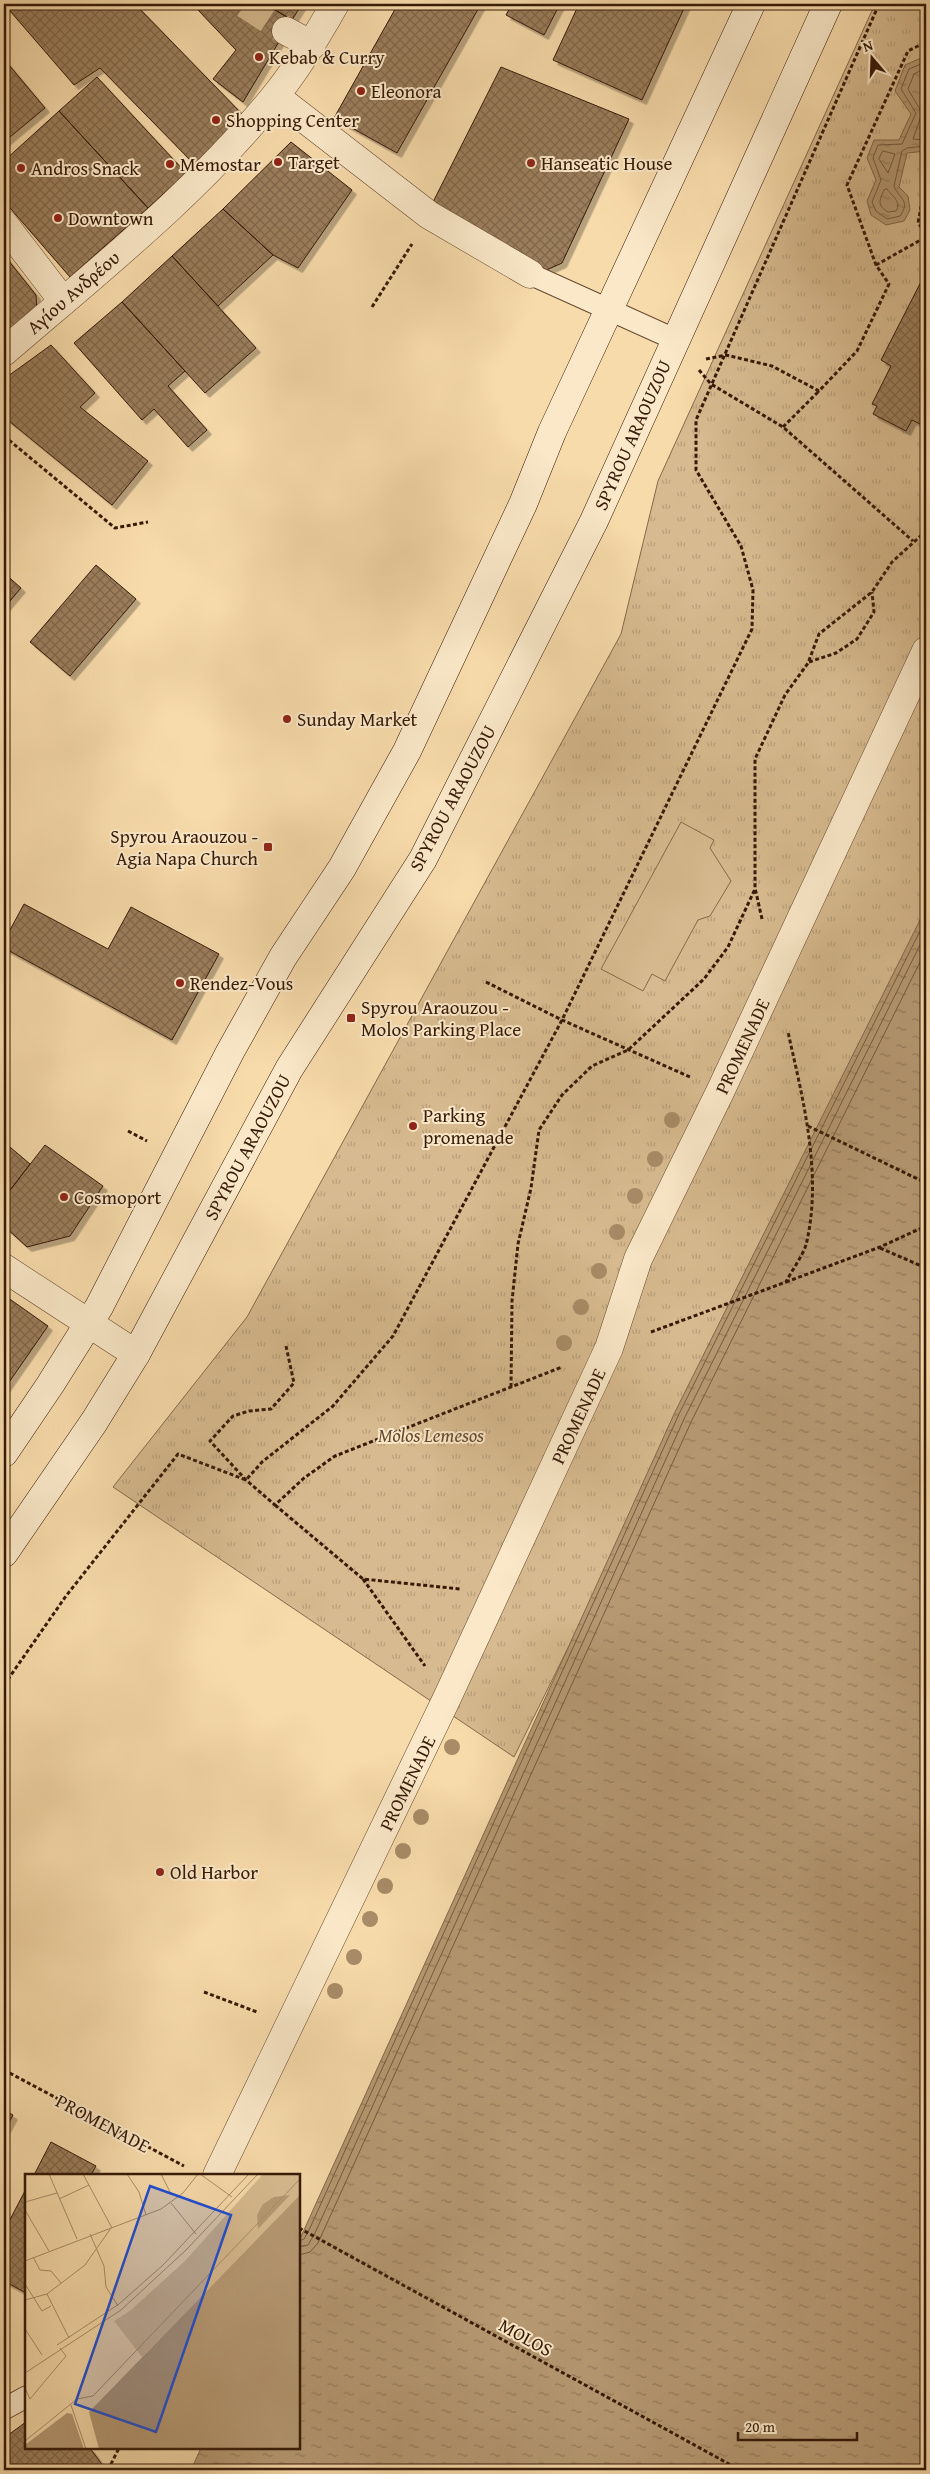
<svg xmlns="http://www.w3.org/2000/svg" width="930" height="2474" font-family="'Gentium Book Plus',serif">
  <style>
    .park { fill: url(#park-tufts); stroke: #866a4b }
    .pitch { fill: #d7ba8f; stroke: #866a4b }
    .water { fill: url(#water-ripples); stroke: #836648 }
    .lines { fill: none; stroke-linecap: round; stroke-linejoin: round }
    .shore { stroke: #765a3d; stroke-width: 1 }
    .building { fill: url(#building-cross-hatch); stroke: #361a07; filter: url(#shadow) }
    .street-tunnel { stroke: #d1b48a; stroke-width: 28; stroke-dasharray: 28 14; stroke-linecap: butt }
    .lane-casing { stroke: #664a30; stroke-width: 23 }
    .street-casing { stroke: #664a30; stroke-width: 29 }
    .secondary-casing { stroke: #361a07; stroke-width: 29 }
    .path { stroke: #361a07; stroke-width: 3; stroke-dasharray: 4 2.5; stroke-linecap: butt }
    .lane { stroke: #fae8c8; stroke-width: 21 }
    .street { stroke: #fae8c8; stroke-width: 28 }
    .secondary { stroke: #fae8c8; stroke-width: 28 }
    .tree { fill: #a88b67 }
    .poi-dot { fill: #8f2418; stroke: #fae8c8; stroke-width: 2 }
    .labels { text-anchor: middle; stroke-width: 4; stroke-linejoin: round; paint-order: stroke }
    .poi-label { font-size: 19px; fill: #361a07; stroke: #fae8c8; text-anchor: start }
    .street-label { font-size: 19px; fill: #361a07; stroke: #fae8c8 }
    .park-label { font-size: 19px; font-style: italic; fill: #664a30; stroke: #fae8c8 }
    .inset-road { fill: none; stroke: #aa8e69; stroke-width: 1 }
    .view { fill: #1d4ed8; fill-opacity: 0.15; stroke: #1d4ed8; stroke-width: 2.5 }
    .inset-edge { fill: none; stroke: #361a07; stroke-width: 2.5 }
  </style>
  <defs>
    <pattern id="park-tufts" width="24" height="20" patternUnits="userSpaceOnUse" patternTransform="scale(1.25)"><rect width="24" height="20" fill="#d7ba8f"/><path d="M3 7l-1-3M5 7V3M7 7l1-3M15 17l-1-3M17 17v-4M19 17l1-3" fill="none" stroke="#b99f7a"/></pattern>
    <pattern id="water-ripples" width="26" height="14" patternUnits="userSpaceOnUse" patternTransform="scale(1.25)"><rect width="26" height="14" fill="#b69973"/><path d="M2 4q2-2 4 0t4 0M15 11q2-2 4 0t4 0" fill="none" stroke="#957c5c"/></pattern>
    <pattern id="building-cross-hatch" width="8" height="8" patternUnits="userSpaceOnUse" patternTransform="scale(1.25)"><rect width="8" height="8" fill="#9b7e5c"/><path d="M0 0l8 8M0 8l8-8" fill="none" stroke="#7f664a"/></pattern>
    <filter id="shadow"><feDropShadow dx="4.5" dy="4.5" stdDeviation="0" flood-color="#0004"/></filter>
  </defs>
  <rect width="100%" height="100%" fill="#f8dbab"/>
  <filter id="stains"><feTurbulence type="fractalNoise" baseFrequency=".004" numOctaves="4"/><feColorMatrix values="0 0 0 0 .2 0 0 0 0 .09 0 0 0 0 .02 0 0 0 .5 -.17"/></filter>
  <radialGradient id="worn" r=".72"><stop offset=".6" stop-color="#630" stop-opacity="0"/><stop offset="1" stop-color="#630" stop-opacity=".3"/></radialGradient>
  <path class="park" d="M875 4H926V911L730 1321 514 1757 113 1487 247 1317 621 634 658 481Z"/>
  <path class="pitch" d="M681 822 714 840 710 848 731 881 710 916 698 920 665 981 652 974 643 991 601 969Z"/>
  <path class="water" d="M926 56V151L907 153 899 187 908 196 910 210 904 221 886 225 871 215 867 201 876 180 867 158 874 140H899L911 114 895 91 905 65Z
    M926 908V2470H191L201 2448H299V2241L675 1412Z"/>
  <g class="lines">
    <path class="shore" d="M926 62 909 69 901 89 916 113 902 144 878 145 873 158 881 180 872 202 876 211 887 219 900 216C911 200 899 199 894 186L902 151 907 148 926 146
      M926 68 914 74 908 89 922 113 913 139 926 140
      M883 151 895 154 888 173 879 159Z
      M887 189C892 196 902 202 896 211L888 212C877 205 879 201 884 190Z
      M299 2241 304 2239 309 2230 679 1414 926 919
      M299 2247 308 2245 315 2233 685 1417 926 933
      M299 2255 310 2252 318 2243 692 1420 926 950"/>
  </g>
  <path class="building" d="M18 4H135L244 116 196 166 100 68 74 85 10 11Z
    M205 4H265L292 20 243 102 213 79 236 50 198 10Z
    M265 4H302L292 20Z
    M398 4H481L397 153 334 118Z
    M512 4H560L544 35 506 15Z
    M579 4H686L642 100 553 60Z
    M4 59 45 108 4 142Z
    M501 67 629 119 562 263 542 272 431 206Z
    M97 77 186 173 148 208 59 111Z
    M59 111 148 208 70 277 4 201V161Z
    M291 142 352 190 298 268 273 255 223 209Z
    M223 209 273 255 218 306 172 256Z
    M4 255 36 295 37 315 4 341Z
    M172 256 256 348 205 393 122 302Z
    M926 272V427L912 420 906 431 873 414 877 406 872 404 891 366 881 360Z
    M122 302 185 371 168 386 207 430 188 447 154 409 142 420 74 343Z
    M51 345 95 393 80 407 148 461 112 505 4 417V379Z
    M96 565 136 599 70 676 30 642Z
    M4 573 21 588 4 608Z
    M24 904 108 949 131 907 219 954 172 1040 4 948V941Z
    M4 1142 30 1164 4 1198Z
    M45 1145 103 1186 70 1236 27 1247 4 1226V1198Z
    M4 1295 48 1326 5 1388 4 1387Z
    M4 2110 13 2115 4 2132Z
    M51 2142 96 2166 91 2175H34Z
    M26 2189V2293L4 2281V2231Z
    M26 2422V2448H90L106 2470H12L4 2459V2438Z"/>
  <g class="lines">
    <path class="street-tunnel" d="M245 4 286 31"/>
    <g class="lane-casing">
      <path id="lane" d="M530 274 674 339
        M4 2409 26 2397"/>
    </g>
    <g class="street-casing">
      <path id="street" d="M286 31 312 45
        M275 96 429 215 530 274
        M4 224 63 301
        M4 352C98 271 197 193 275 96 298 68 317 36 335 4
        M4 1268 136 1354
        M217 2175 447 1698 609 1348 638 1259 720 1092 926 651"/>
    </g>
    <g class="secondary-casing">
      <path id="secondary" d="M4 1453 50 1385 99 1307 230 1052 283 957 342 868 407 751 523 504 552 432 751 4
        M4 1553 94 1422 136 1354 289 1069 423 859 594 521 828 4"/>
    </g>
    <path class="path" d="M926 201 921 207 918 223 926 233
      M876 265 926 237
      M372 307 412 244
      M706 359 726 355 772 366 819 391 857 351 889 284 876 265 847 185 908 51 926 42
      M699 370 711 384 783 427 913 541
      M783 427 819 391
      M4 436 115 528 148 522
      M809 662 836 653 857 639 874 612 872 592
      M762 919 755 888V759L785 695 808 663 819 634 872 592 892 562 926 531
      M486 982 562 1020 690 1077
      M808 1126 926 1183
      M128 1131 147 1141
      M880 1248 926 1268
      M786 1282 880 1247 926 1226
      M651 1332 786 1282C792 1270 802 1257 806 1245 823 1175 803 1100 788 1032
      M286 1346 294 1383 271 1409 249 1411 233 1416 210 1441 246 1480 275 1505 304 1478 335 1456 562 1367
      M511 1387 512 1301 518 1244 531 1188 539 1130 562 1095 592 1066 628 1050 704 979 728 947 755 889
      M275 1505 363 1579 460 1589
      M363 1579 425 1666
      M4 1685 66 1596 178 1454 246 1480 262 1462 333 1406 393 1336 562 1020 752 629 753 590 741 546 696 470V420L879 4
      M204 1992 257 2012
      M4 2070 184 2166
      M299 2228 740 2470
      M108 2470 119 2448"/>
    <use href="#lane" class="lane"/>
    <use href="#street" class="street"/>
    <use href="#secondary" class="secondary"/>
  </g>
  <g class="tree">
    <circle cx="672" cy="1120" r="8"/>
    <circle cx="655" cy="1159" r="8"/>
    <circle cx="635" cy="1196" r="8"/>
    <circle cx="617" cy="1232" r="8"/>
    <circle cx="599" cy="1271" r="8"/>
    <circle cx="581" cy="1307" r="8"/>
    <circle cx="564" cy="1343" r="8"/>
    <circle cx="452" cy="1747" r="8"/>
    <circle cx="421" cy="1817" r="8"/>
    <circle cx="403" cy="1851" r="8"/>
    <circle cx="385" cy="1886" r="8"/>
    <circle cx="370" cy="1919" r="8"/>
    <circle cx="354" cy="1957" r="8"/>
    <circle cx="335" cy="1991" r="8"/>
  </g>
  <g class="poi-dot">
    <circle cx="259" cy="57" r="5"/>
    <circle cx="361" cy="91" r="5"/>
    <circle cx="216" cy="120" r="5"/>
    <circle cx="278" cy="162" r="5"/>
    <circle cx="531" cy="163" r="5"/>
    <circle cx="170" cy="164" r="5"/>
    <circle cx="21" cy="168" r="5"/>
    <circle cx="58" cy="218" r="5"/>
    <circle cx="287" cy="719" r="5"/>
    <rect x="263" y="842" width="10" height="10" rx="2.5"/>
    <circle cx="180" cy="983" r="5"/>
    <rect x="346" y="1013" width="10" height="10" rx="2.5"/>
    <circle cx="413" cy="1126" r="5"/>
    <circle cx="64" cy="1197" r="5"/>
    <circle cx="160" cy="1872" r="5"/>
  </g>
  <g class="labels">
    <g class="poi-label">
      <text x="269" y="64">Kebab &amp; Curry</text>
      <text x="371" y="98">Eleonora</text>
      <text x="226" y="127">Shopping Center</text>
      <text x="288" y="169">Target</text>
      <text x="541" y="170">Hanseatic House</text>
      <text x="180" y="171">Memostar</text>
      <text x="31" y="175">Andros Snack</text>
      <text x="68" y="225">Downtown</text>
      <text x="297" y="726">Sunday Market</text>
      <text x="258" y="843" text-anchor="end">Spyrou Araouzou -<tspan x="258" dy="22">Agia Napa Church</tspan></text>
      <text x="190" y="990">Rendez-Vous</text>
      <text x="361" y="1014">Spyrou Araouzou -<tspan x="361" dy="22">Molos Parking Place</tspan></text>
      <text x="423" y="1122">Parking<tspan x="423" dy="22">promenade</tspan></text>
      <text x="74" y="1204">Cosmoport</text>
      <text x="170" y="1879">Old Harbor</text>
    </g>
    <g class="street-label">
      <text transform="translate(73 292) rotate(-41)" y="7">Αγίου Ανδρέου</text>
      <text transform="translate(632 435) rotate(-66)" y="7">SPYROU ARAOUZOU</text>
      <text transform="translate(452 798) rotate(-62)" y="7">SPYROU ARAOUZOU</text>
      <text transform="translate(742 1046) rotate(-65)" y="7">PROMENADE</text>
      <text transform="translate(247 1147) rotate(-62)" y="7">SPYROU ARAOUZOU</text>
      <text transform="translate(578 1416) rotate(-65)" y="7">PROMENADE</text>
      <text transform="translate(407 1783) rotate(-64)" y="7">PROMENADE</text>
      <text transform="translate(103 2123) rotate(28)" y="7">PROMENADE</text>
      <text transform="translate(526 2337) rotate(29)" y="7">MOLOS</text>
    </g>
    <g class="park-label">
      <text x="431" y="1442">Molos Lemesos</text>
    </g>
  </g>
  <g transform="translate(25 2174)">
    <rect width="275" height="275" fill="#f8dbab"/>
    <path d="M238 0H275V22L117 183 89 147 106 136 160 87Z" fill="#d7ba8f"/>
    <path d="M265 21 233 55 232 41 238 30 249 23ZM275 21V275H74L64 238ZM42 239 47 240 59 275H0V271Z" fill="#b69973"/>
    <path class="inset-road" d="M24 0 52 65M58 0 87 54M102 0 114 18 121 41M136 0 145 18M175 0 207 23M34 25 64 11M0 28 32 19M146 29 171 60M0 36 24 77M65 60 79 92 81 113 93 132M8 83 15 96 26 97 36 109M0 87 136 35 158 19 173 0M0 110 17 137 26 132M22 120 44 164M0 126 22 120 60 91 86 54M0 155 17 181M32 171 94 130 138 91 224 0M0 199 96 136 161 76 233 0M0 214 5 225 41 182 35 174M46 231 61 275M0 267 52 225 68 222 275 5"/>
    <path class="view" d="M125 12 206 41 131 258 50 230Z"/>
    <rect width="275" height="275" class="inset-edge"/>
  </g>
  <rect width="930" height="2474" fill="none" stroke="#f8dbab" stroke-width="20"/>
  <rect x="5" y="5" width="920" height="2464" fill="none" stroke="#361a07" stroke-width="2.5"/>
  <rect x="10" y="10" width="910" height="2454" fill="none" stroke="#361a07"/>
  <g transform="translate(872 58) rotate(341)" stroke="#fae8c8" stroke-width="4" paint-order="stroke">
  <path d="M0-4L9 19L0 12L-9 19Z" fill="#361a07"/>
  <text y="-8" font-size="14" font-weight="bold" text-anchor="middle" fill="#361a07">N</text>
  </g>
  <path d="M738 2432v8h119v-8" fill="none" stroke="#361a07" stroke-width="2.5"/>
  <text x="745" y="2432" font-size="15" fill="#361a07" stroke="#fae8c8" stroke-width="4" paint-order="stroke">20 m</text>
  <rect width="100%" height="100%" filter="url(#stains)"/>
  <rect width="100%" height="100%" fill="url(#worn)"/>
</svg>
